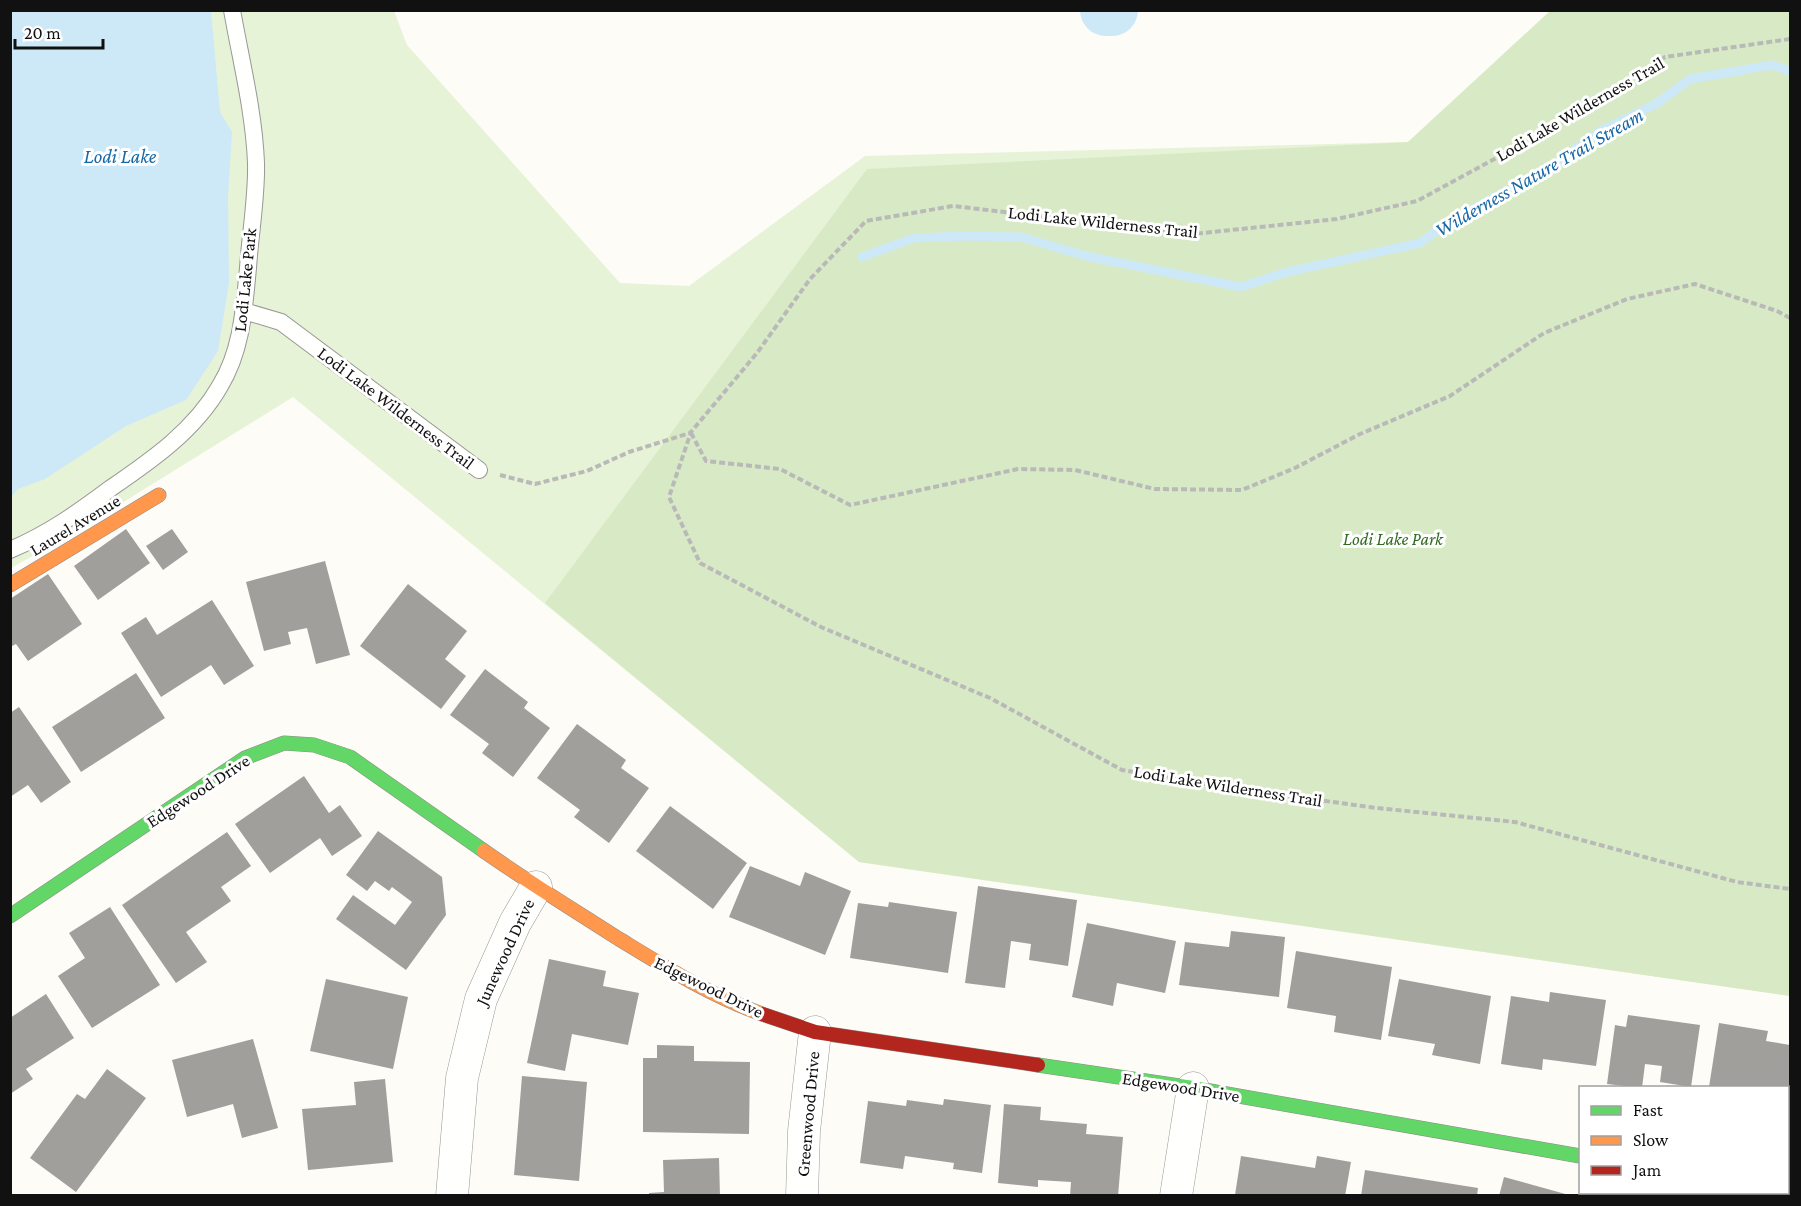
<svg xmlns="http://www.w3.org/2000/svg" width="1801" height="1206" font-family="'Crimson Pro',serif">
  <style>
    .green { fill: #e7f3d7 }
    .forest { fill: #d8eac5 }
    .water { fill: #cde8f7 }
    .lines { fill: none; stroke-linecap: round; stroke-linejoin: round }
    .stream { stroke: #cde8f7; stroke-width: 9 }
    .river { stroke: #cde8f7; stroke-width: 52 }
    .building { fill: #a19f9c }
    .lane-casing { stroke: #979795; stroke-width: 18 }
    .street-casing { stroke: #979795; stroke-width: 33 }
    .fast-casing { stroke: #8e8d8b; stroke-width: 15 }
    .slow-casing { stroke: #8e8d8b; stroke-width: 15 }
    .jam-casing { stroke: #8e8d8b; stroke-width: 15 }
    .path { stroke: #b9b9b8; stroke-width: 4; stroke-dasharray: 6 3; stroke-linecap: butt }
    .lane { stroke: #fffffe; stroke-width: 16 }
    .street { stroke: #fffffe; stroke-width: 32 }
    .fast { stroke: #63d668; stroke-width: 14 }
    .slow { stroke: #ff974d; stroke-width: 14 }
    .jam { stroke: #b3261e; stroke-width: 14 }
    .labels { text-anchor: middle; stroke-width: 6; stroke-linejoin: round; paint-order: stroke }
    .street-label { font-size: 18px; fill: #111; stroke: #fff }
    .park-label { font-size: 18px; font-style: italic; fill: #2f6b1f; stroke: #fff }
    .water-label { font-size: 20px; font-style: italic; fill: #1768a6; stroke: #fff }
  </style>
  <rect width="100%" height="100%" fill="#fdfcf7"/>
  <path class="green" d="M11 11H394L407 45 620 283 689 286 865 156 1408 142 1551 11H1790V996L859 862 293 397 67 537 11 568Z"/>
  <path class="forest" d="M1551 10 1790 11V996L859 862 545 603 867 169 1408 142Z"/>
  <path class="water" d="M11 10 211 11 220 112 232 132 228 197 229 283 218 351 186 400 126 426 45 479 18 489 11 497Z"/>
  <g class="lines">
    <path class="stream" d="M862 257 914 238 964 236 1021 237 1086 256 1241 287 1287 272 1420 243 1447 223 1495 197 1537 177 1600 131 1656 104 1690 79 1772 65 1790 71"/>
    <path class="river" d="M1106 10H1112"/>
  </g>
  <path class="building" d="M126 529 150 563 98 600 74 566Z
    M172 529 188 552 163 570 146 546Z
    M325 561 350 655 316 664 307 628 288 632 291 644 264 651 246 582Z
    M48 574 82 624 28 661 16 644 10 647V599Z
    M408 584 467 631 445 659 466 676 441 709 360 646Z
    M212 600 254 666 224 685 211 665 161 697 121 633 146 617 157 635Z
    M485 669 528 702 524 708 550 728 513 777 482 753 489 744 450 715Z
    M136 673 165 718 81 772 52 727Z
    M19 707 71 782 41 803 28 785 10 797V713Z
    M577 724 626 760 621 768 649 788 609 843 574 817 580 810 537 778Z
    M304 776 329 813 340 805 362 836 332 856 320 838 270 873 235 824Z
    M670 806 747 863 713 909 636 851Z
    M378 831 442 877 446 915 406 970 336 919 353 895 395 925 412 902 392 887 389 891 375 881 367 891 346 875Z
    M227 832 251 866 221 887 231 901 186 932 207 962 176 983 122 905Z
    M750 866 800 886 805 872 851 891 825 955 729 917Z
    M978 886 1077 900 1068 966 1029 960 1031 944 1011 941 1005 988 965 983Z
    M889 902 957 912 948 973 850 958 858 903 888 907Z
    M110 907 160 985 92 1028 58 976 85 958 69 933Z
    M1087 923 1176 941 1165 993 1117 983 1113 1006 1072 997Z
    M1231 931 1285 937 1279 997 1179 985 1185 942 1229 947Z
    M1296 951 1392 967 1381 1040 1334 1032 1336 1016 1287 1008Z
    M549 959 606 971 603 986 639 993 628 1045 572 1034 565 1071 527 1063Z
    M326 979 408 997 393 1069 310 1051Z
    M1399 979 1491 996 1480 1064 1432 1055 1435 1044 1388 1036Z
    M1550 992 1606 1000 1596 1066 1543 1059 1542 1070 1501 1064 1511 996 1549 1002Z
    M46 994 74 1038 26 1069 33 1079 10 1094V1018Z
    M1628 1015 1700 1025 1691 1087 1660 1082 1662 1066 1645 1064 1642 1088 1607 1084 1615 1025 1626 1027Z
    M1719 1023 1768 1031 1766 1041 1790 1045V1100H1788V1088L1709 1087Z
    M253 1039 278 1128 242 1138 233 1104 187 1117 172 1060Z
    M657 1045 694 1046V1061L750 1062 749 1134 643 1132V1058H657Z
    M107 1069 146 1098 76 1192 30 1158 77 1094 85 1099Z
    M522 1076 587 1082 579 1181 514 1175Z
    M385 1079 393 1162 308 1170 302 1109 356 1105 354 1082Z
    M944 1099 991 1105 982 1173 953 1169 954 1163 905 1156 903 1169 860 1163 868 1101 906 1106 907 1100 943 1105Z
    M1004 1104 1041 1107 1040 1120 1087 1124 1086 1134 1123 1137 1118 1196H1070L1071 1182 1038 1180V1187L998 1183Z
    M1241 1156 1315 1168 1317 1156 1351 1162 1345 1196 1235 1195Z
    M719 1158 720 1196H649V1193L664 1192 663 1160Z
    M1365 1170 1478 1188 1477 1196H1361Z
    M1504 1177 1569 1195V1196H1499Z"/>
  <g class="lines">
    <g class="lane-casing">
      <path id="lane" d="M244 311 281 322 479 470
        M10 550C48 534 79 512 111 488 152 460 195 430 220 386 242 350 244 309 248 268 250 235 257 196 256 163 254 112 241 61 232 10"/>
    </g>
    <g class="street-casing">
      <path id="street" d="M1788 1192H1790
        M452 1196 462 1078 481 999 515 923 536 887
        M802 1196 804 1131 815 1032
        M1176 1196 1193 1088
        M1673 1196 1674 1192"/>
    </g>
    <g class="fast-casing">
      <path id="fast" d="M10 916 245 758 284 743 314 745 350 757 484 851
        M1038 1065 1193 1088 1580 1156"/>
    </g>
    <g class="slow-casing">
      <path id="slow" d="M10 585 159 495
        M484 851C528 882 574 910 619 939 665 967 711 996 762 1014"/>
    </g>
    <g class="jam-casing">
      <path id="jam" d="M762 1014 815 1032 1038 1065"/>
    </g>
    <path class="path" d="M1790 39 1665 57 1570 118 1417 201 1337 219 1193 234 953 206 866 221 810 279 757 353 691 432 669 497 700 563 821 627 990 698 1122 770 1215 786 1377 808 1515 822 1737 882 1790 889
      M691 433 706 461 780 469 850 505 1018 469 1075 470 1155 489 1242 490 1295 468 1360 434 1450 396 1544 333 1627 299 1695 284 1777 311 1790 318
      M500 475 535 484 587 471 629 452 690 433"/>
    <use href="#lane" class="lane"/>
    <use href="#street" class="street"/>
    <use href="#fast" class="fast"/>
    <use href="#slow" class="slow"/>
    <use href="#jam" class="jam"/>
  </g>
  <g class="labels">
    <g class="street-label">
      <text transform="translate(1580 109) rotate(-30)" y="6">Lodi Lake Wilderness Trail</text>
      <text transform="translate(1103 222) rotate(6)" y="6">Lodi Lake Wilderness Trail</text>
      <text transform="translate(245 280) rotate(-84)" y="6">Lodi Lake Park</text>
      <text transform="translate(396 408) rotate(37)" y="6">Lodi Lake Wilderness Trail</text>
      <text transform="translate(75 525) rotate(-31)" y="6">Laurel Avenue</text>
      <text transform="translate(1228 786) rotate(9)" y="6">Lodi Lake Wilderness Trail</text>
      <text transform="translate(198 791) rotate(-33)" y="6">Edgewood Drive</text>
      <text transform="translate(505 952) rotate(-65)" y="6">Junewood Drive</text>
      <text transform="translate(709 987) rotate(26)" y="6">Edgewood Drive</text>
      <text transform="translate(1181 1087) rotate(9)" y="6">Edgewood Drive</text>
      <text transform="translate(808 1114) rotate(-85)" y="6">Greenwood Drive</text>
    </g>
    <g class="park-label">
      <text x="1393" y="545">Lodi Lake Park</text>
    </g>
    <g class="water-label">
      <text x="120" y="163">Lodi Lake</text>
      <text transform="translate(1539 172) rotate(-30)" y="7">Wilderness Nature Trail Stream</text>
    </g>
  </g>
  <rect width="1801" height="1206" fill="none" stroke="#111111" stroke-width="24"/>
  <rect x="1579" y="1086" width="210" height="108" fill="#ffffff" stroke="#a0a0a0" stroke-width="1.5"/>
  <rect x="1591" y="1106" width="30" height="9" fill="#63d668" stroke="#a0a0a0" stroke-width="1.5"/>
  <text x="1633" y="1116" font-size="18" fill="#111111">Fast</text>
  <rect x="1591" y="1136" width="30" height="9" fill="#ff974d" stroke="#a0a0a0" stroke-width="1.5"/>
  <text x="1633" y="1146" font-size="18" fill="#111111">Slow</text>
  <rect x="1591" y="1166" width="30" height="9" fill="#b3261e" stroke="#a0a0a0" stroke-width="1.5"/>
  <text x="1633" y="1176" font-size="18" fill="#111111">Jam</text>
  <path d="M15 39v9h88v-9" fill="none" stroke="#111111" stroke-width="3"/>
  <text x="24" y="39" font-size="18" fill="#111111" stroke="#ffffff" stroke-width="4.5" paint-order="stroke">20 m</text>
</svg>
